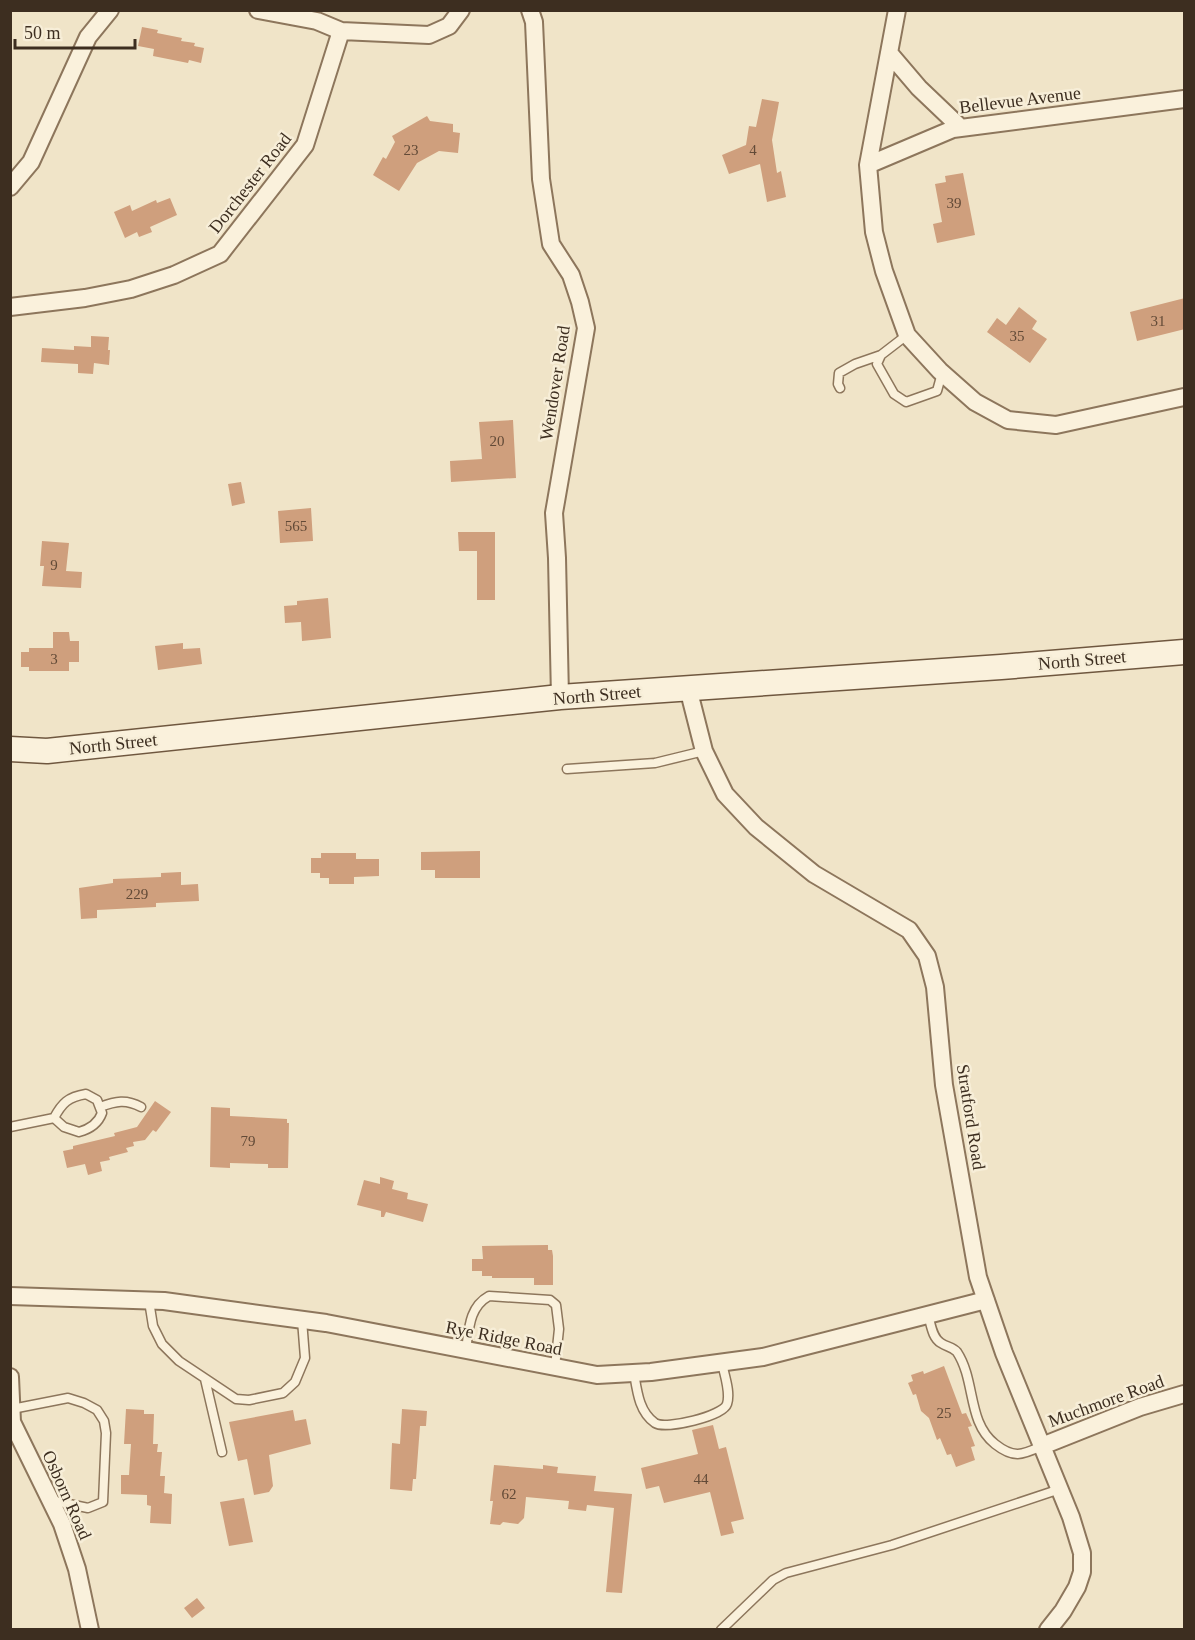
<svg xmlns="http://www.w3.org/2000/svg" width="1195" height="1640" font-family="Georgia,serif">
  <style>
    .building { fill: #cf9f7d }
    .lines { fill: none; stroke-linecap: round; stroke-linejoin: round }
    .lane-casing { stroke: #8d765c; stroke-width: 11 }
    .street-casing { stroke: #8d765c; stroke-width: 20 }
    .secondary-casing { stroke: #6f573f; stroke-width: 27 }
    .lane { stroke: #faf1dc; stroke-width: 8 }
    .street { stroke: #faf1dc; stroke-width: 16 }
    .secondary { stroke: #faf1dc; stroke-width: 24 }
    .labels { text-anchor: middle; stroke-width: 5; stroke-linejoin: round; paint-order: stroke }
    .number-label { font-size: 15px; fill: #624a37 }
    .street-label { font-size: 18px; fill: #3d2e20; stroke: #f7eed8 }
  </style>
  <rect width="100%" height="100%" fill="#f0e4c8"/>
  <path class="building" d="M142 27 158 30 157 33 182 38 181 41 195 43 194 46 204 48 201 63 189 60 188 63 153 56 154 49 138 46Z
    M762 99 779 102 772 140 777 173 781 171 786 197 767 202 760 164 729 174 722 155 746 145 749 126 756 127Z
    M427 116 430 121 453 124V132L460 133 458 153 439 151 417 163 399 191 373 175 383 157 386 159 395 142 392 136Z
    M963 173 975 235 937 243 933 224 942 222 935 184 946 182 945 176Z
    M170 198 177 215 150 227 152 232 139 237 137 232 125 238 114 212 130 205 132 211 156 200 157 203Z
    M1185 298V329L1137 341 1130 312Z
    M1019 307 1037 321 1032 329 1047 339 1030 363 987 332 997 318 1006 325Z
    M91 336 109 337 108 350H110L109 365 94 363 93 374 78 373V364L41 362 42 348 74 350V346L91 347Z
    M513 420 516 478 451 482 450 461 482 459 479 422Z
    M241 482 245 503 232 506 228 484Z
    M311 508 313 541 280 543 278 511Z
    M458 532H495V600H477V551H459Z
    M42 541 69 543 66 571 82 572 81 588 42 586 44 566H40Z
    M328 598 331 638 302 641 301 622 285 623 284 606 297 605V601Z
    M53 632H69L70 641H79V662H69V671H29V667H21V652H29V648H53Z
    M183 643V649L200 648 202 664 158 670 155 646Z
    M480 851V878H435V870H421V852Z
    M321 853H356V859H379V876L354 877V884H329V878H320V873H311V858H321Z
    M181 872V885L198 884 199 901 156 903V907L97 910V918L81 919 79 888 113 883V879L161 877V873Z
    M155 1101 171 1112 156 1132 153 1130 145 1140 133 1142 134 1146 126 1148 128 1152 109 1157 110 1160 100 1162 102 1171 88 1175 85 1164 67 1168 63 1151 73 1149V1146L115 1136 114 1133 137 1127Z
    M211 1107 230 1108V1116L287 1119V1123H289L288 1168H268V1164L230 1163V1168L210 1167Z
    M380 1177 394 1181 392 1189 408 1193 407 1199 428 1204 423 1222 386 1212 384 1217H381V1211L357 1205 364 1180 380 1184Z
    M548 1245V1250H552L553 1256V1285H534V1278H492V1276H482V1271H472V1259H483L482 1246Z
    M944 1366 962 1414 966 1413 972 1426 968 1427 975 1446 971 1447 975 1460 956 1467 951 1454 947 1455 940 1438 937 1440 929 1418 921 1411 916 1394 913 1395 908 1383 913 1381 911 1375 923 1371 924 1374Z
    M126 1409 144 1410V1414H154L153 1444H158L157 1452H162L160 1476H165L164 1493 172 1494 171 1524 150 1523 151 1506 147 1505V1495L121 1494V1475H129L131 1444H124Z
    M402 1409 427 1411 426 1426H420L416 1479H413L412 1491 390 1489 392 1443 400 1444Z
    M293 1410 295 1421 306 1419 311 1444 269 1455 273 1486 269 1492 254 1495 247 1459 238 1461 229 1422Z
    M713 1425 719 1449 726 1447 744 1519 731 1522 734 1533 721 1536 710 1492 664 1503 659 1486 646 1489 641 1468 698 1454 692 1430Z
    M494 1465 543 1469V1465L558 1467 557 1473 596 1476 594 1491 632 1494 622 1593 606 1592 614 1508 587 1505 586 1511 568 1509 569 1501 526 1497 524 1518 518 1524 503 1522 500 1525 490 1524 493 1501H490Z
    M244 1498 253 1542 229 1546 220 1502Z
    M197 1598 205 1608 192 1618 184 1608Z"/>
  <g class="lines">
    <g class="lane-casing">
      <path id="lane" d="M907 335 881 355 877 364 894 394 906 402 937 391 942 373
        M840 388 838 384 839 373 855 364 881 355
        M567 769 655 763 704 751
        M86 1094 97 1100 102 1113C98 1124 90 1129 79 1132L64 1127 54 1118C62 1103 68 1097 86 1094Z
        M100 1107C116 1101 126 1099 141 1107
        M10 1127 54 1118
        M149 1301 153 1326 162 1344 179 1361 236 1399 249 1400 283 1393 295 1382 305 1358 302 1320
        M928 1315C931 1324 932 1338 941 1343 947 1347 953 1347 957 1352 976 1381 967 1422 995 1444 1014 1459 1022 1455 1042 1446
        M466 1350C469 1329 469 1307 489 1296L550 1300 556 1305 559 1329 555 1367
        M634 1373C637 1391 639 1412 655 1423 666 1430 723 1416 727 1404 731 1392 724 1374 722 1363
        M205 1379 222 1452
        M12 1409 68 1398 84 1403 97 1410 104 1421 106 1433 103 1502 88 1508 50 1500
        M721 1630 773 1580 786 1573 892 1545 1060 1489"/>
    </g>
    <g class="street-casing">
      <path id="street" d="M258 10 317 21 341 31 429 35 449 26 461 10
        M530 10 534 22 541 179 551 244 571 275 580 302 586 328 554 513 557 558 560 697
        M897 10 868 165 874 232 884 271 907 335 940 371 975 402 1008 420 1056 425 1184 397
        M890 54 919 88 961 128
        M868 165 953 129 1184 99
        M10 187 31 162 88 37 110 10
        M10 307 85 298 131 289 174 275 220 254 305 145 341 31
        M688 688 704 751 725 794 756 827 814 874 909 930 927 956 935 987 944 1085 978 1277 1004 1353 1071 1517 1082 1553V1572L1077 1587 1063 1611 1048 1630
        M10 1296 164 1301 244 1312 326 1323 597 1375 651 1372 763 1357 986 1300
        M10 1377 12 1422 62 1524 77 1569 90 1630
        M1042 1446 1140 1407 1184 1394"/>
    </g>
    <g class="secondary-casing">
      <path id="secondary" d="M10 749 47 751 560 697 1001 667 1184 652"/>
    </g>
    <use href="#lane" class="lane"/>
    <use href="#street" class="street"/>
    <use href="#secondary" class="secondary"/>
  </g>
  <g class="labels">
    <g class="number-label">
      <text x="411" y="155">23</text>
      <text x="753" y="155">4</text>
      <text x="954" y="208">39</text>
      <text x="1158" y="326">31</text>
      <text x="1017" y="341">35</text>
      <text x="497" y="446">20</text>
      <text x="296" y="531">565</text>
      <text x="54" y="570">9</text>
      <text x="54" y="664">3</text>
      <text x="137" y="899">229</text>
      <text x="248" y="1146">79</text>
      <text x="944" y="1418">25</text>
      <text x="701" y="1484">44</text>
      <text x="509" y="1499">62</text>
    </g>
    <g class="street-label">
      <text transform="translate(1020 100) rotate(-7)" y="6">Bellevue Avenue</text>
      <text transform="translate(250 183) rotate(-52)" y="6">Dorchester Road</text>
      <text transform="translate(555 383) rotate(-81)" y="6">Wendover Road</text>
      <text transform="translate(1082 660) rotate(-5)" y="6">North Street</text>
      <text transform="translate(597 695) rotate(-5)" y="6">North Street</text>
      <text transform="translate(113 744) rotate(-6)" y="6">North Street</text>
      <text transform="translate(971 1117) rotate(81)" y="6">Stratford Road</text>
      <text transform="translate(504 1338) rotate(11)" y="6">Rye Ridge Road</text>
      <text transform="translate(1106 1401) rotate(-20)" y="6">Muchmore Road</text>
      <text transform="translate(67 1495) rotate(66)" y="6">Osborn Road</text>
    </g>
  </g>
  <rect width="1195" height="1640" fill="none" stroke="#3d2e20" stroke-width="24"/>
  <path d="M15 39v9h120v-9" fill="none" stroke="#3d2e20" stroke-width="3"/>
  <text x="24" y="39" font-size="18" fill="#3d2e20" stroke="#f7eed8" stroke-width="4.5" paint-order="stroke">50 m</text>
</svg>
